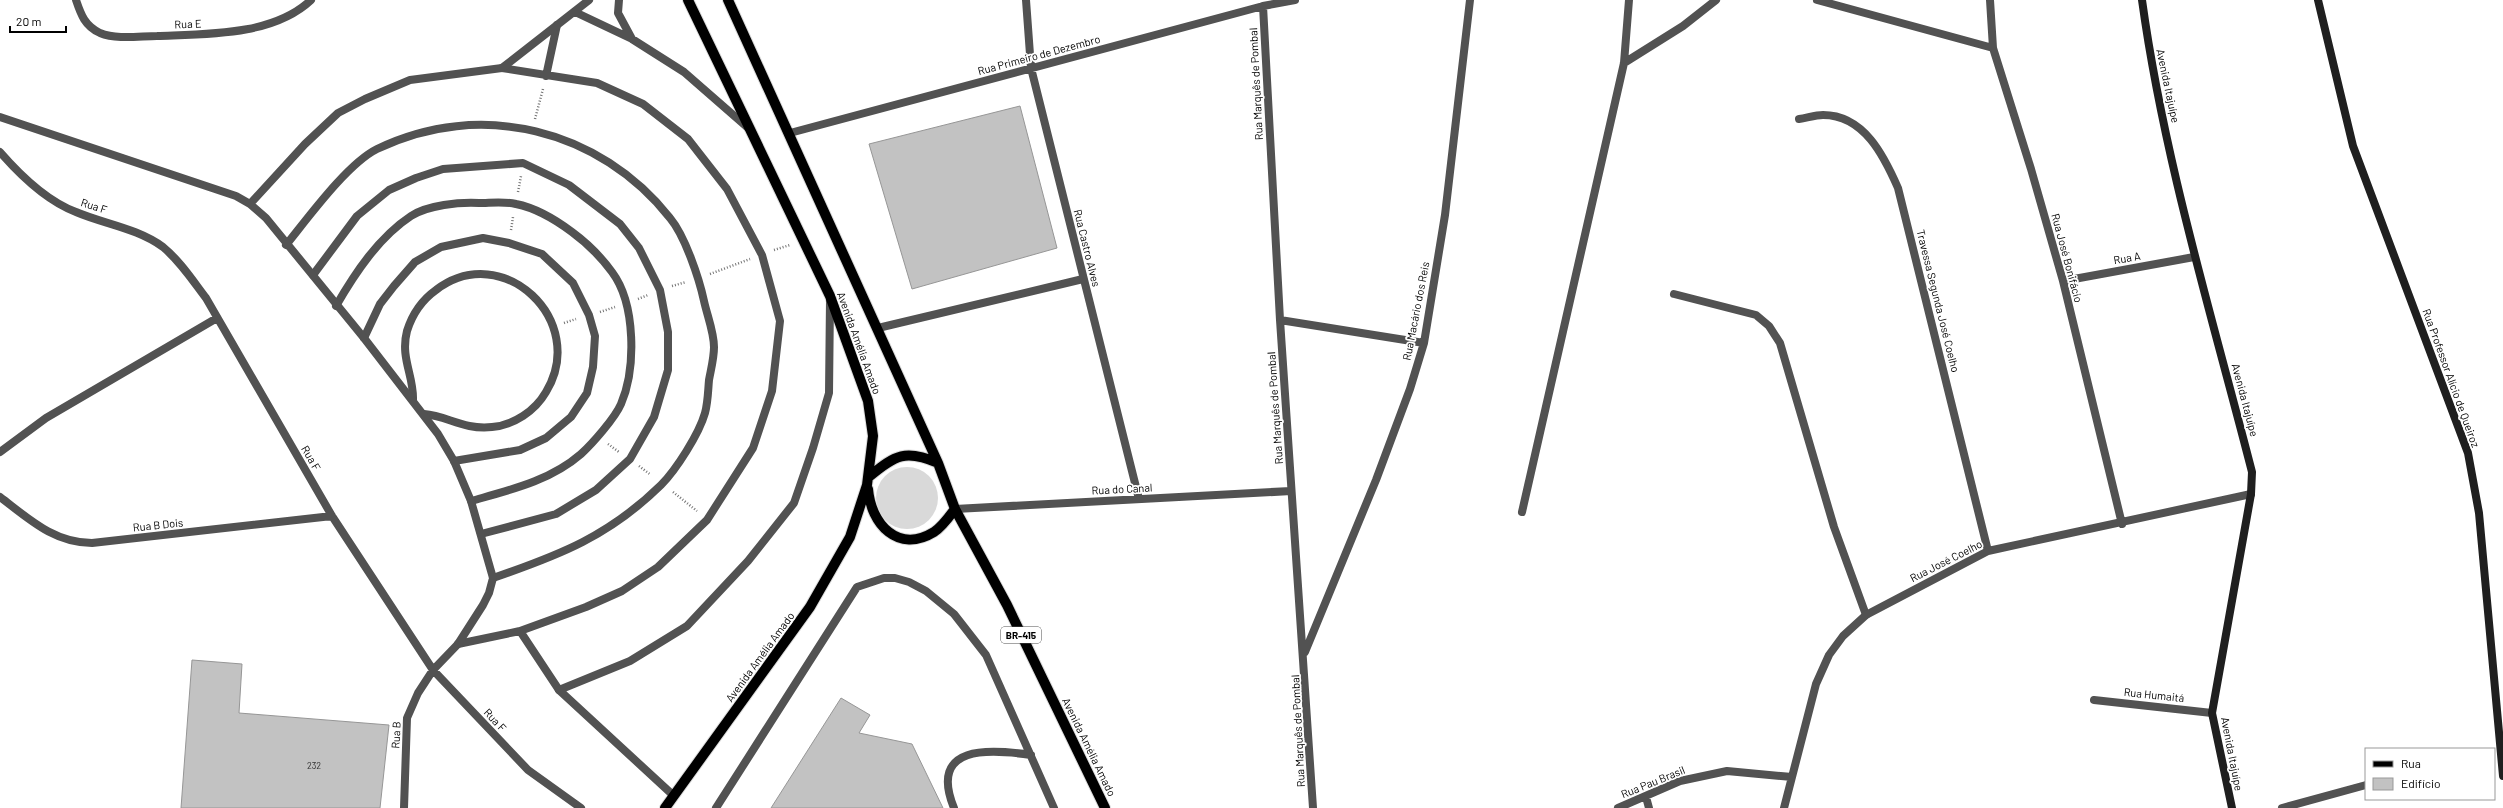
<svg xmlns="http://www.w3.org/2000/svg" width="2503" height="808" font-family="Barlow,sans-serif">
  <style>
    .green { fill: #d9d9d9 }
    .building { fill: #c2c2c2; stroke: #969696 }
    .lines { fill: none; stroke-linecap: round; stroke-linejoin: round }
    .primary-casing { stroke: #dbdbdb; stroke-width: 12 }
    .path { stroke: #747474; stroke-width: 2.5; stroke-dasharray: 1 2; stroke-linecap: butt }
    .lane { stroke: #525252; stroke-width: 8 }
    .street { stroke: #525252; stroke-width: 8 }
    .secondary { stroke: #1f1f1f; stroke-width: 8 }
    .primary { stroke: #000; stroke-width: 10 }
    .labels { text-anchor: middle; stroke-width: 3.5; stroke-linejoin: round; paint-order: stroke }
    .number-label { font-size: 9px; fill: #303030 }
    .shield { fill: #fff; stroke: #4c4c4c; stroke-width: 1 }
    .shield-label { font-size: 10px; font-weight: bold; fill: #000 }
    .street-label { font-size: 11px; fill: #000; stroke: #fff }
  </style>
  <rect width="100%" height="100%" fill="#fff"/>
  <path class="green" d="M876 498a31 31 0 1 1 62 0a31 31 0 1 1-62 0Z"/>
  <path class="building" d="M1020 106 1057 248 912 289 869 144Z
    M192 660 242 664 239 713 389 725 380 808H181Z
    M841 698 870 715 859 733 912 744 943 808H771Z"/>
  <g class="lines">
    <g class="primary-casing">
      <path id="primary" d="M728 0 938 463 955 509 1007 605 1105 808
        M870 476C895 455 906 449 938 463
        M868 489C871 524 898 554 934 532 942 527 949 517 955 509
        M665 808 810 607 850 537 867 485 873 436 868 401 830 296 688 0"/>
    </g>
    <path class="path" d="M535 119 543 89
      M518 192 521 176
      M511 230 513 217
      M774 250 790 245
      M710 274 750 259
      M672 286 686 282
      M638 299 648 295
      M600 312 615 307
      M564 323 576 319
      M608 444 619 452
      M639 466 651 475
      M673 492 697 511"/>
    <path class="lane" d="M546 76 557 25
      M286 245C308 218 347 164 377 149 480 99 600 129 670 218 685 236 699 278 704 301 707 315 714 332 714 347 714 358 711 369 709 380 708 391 708 402 705 413 699 434 676 470 661 485 609 536 560 555 493 578
      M313 275 357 216 389 190 416 178 443 169 523 163 569 185 620 224 639 248 660 290 668 332V370L654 417 630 459 596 490 556 514 481 534
      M1674 294 1756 315 1769 326 1780 343 1834 527 1866 615
      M336 306C355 273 379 237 411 216 428 205 459 202 479 203 490 203 504 201 516 204 536 208 556 220 572 232 587 243 601 257 612 272 636 304 636 369 621 404 615 418 592 444 581 454 550 481 510 490 471 501
      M878 328 1083 279
      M364 338 380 304 394 286 415 262 441 247 483 238 509 243 542 254 573 283 589 315 595 336 593 367 587 393 571 417 546 438 520 450 454 461
      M413 400C414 376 400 358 407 331 412 315 422 300 436 290 503 239 589 321 546 392 535 411 514 425 492 427 463 430 448 416 424 414
      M520 631 559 690
      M458 644 520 631 586 607 622 591 658 567 707 520 753 448 772 391 780 321 762 255 727 189 688 139 643 104 597 83 502 68
      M716 808 857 587 884 578H895L909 582 926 591 954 614 986 655 1054 808
      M954 808C928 744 990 749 1031 755"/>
    <path class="street" d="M76 0C81 15 85 26 100 33 117 40 140 36 157 36 206 34 273 36 311 0
      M619 0 618 13 632 39
      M1026 0 1031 68 1139 499
      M1817 0 1993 48
      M1990 0 1993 48 2031 169 2063 281 2122 524
      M1263 6 1280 320 1313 808
      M575 12 632 39 684 72 747 127
      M1624 63 1683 26 1716 0
      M0 117 236 196 250 204 266 218 364 338 438 434 454 461 471 501 493 578 489 593 483 605 458 644 433 670 418 693 407 718 404 808
      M1799 119C1807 118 1815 115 1823 115 1864 115 1884 156 1898 188L1988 551
      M790 133 1263 6 1295 0
      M0 152C20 175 47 201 76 212 104 224 137 228 163 247 180 261 193 281 206 298L332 516 433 670 528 770 581 808
      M250 204 305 144 338 113 365 99 410 80 502 68 589 0
      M2063 281 2194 257
      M1280 320 1424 343
      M0 452 46 418 217 318
      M0 497C29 519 54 543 92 543L332 516
      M955 509 1291 491
      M1522 512 1624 63 1629 0
      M1305 652 1376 480 1410 389 1424 343 1445 215 1470 0
      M2094 700 2212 713
      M674 796 559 690 630 661 687 626 748 561 794 503 813 448 829 393 830 300
      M1646 797 1649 808
      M1618 808 1680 781 1727 771 1792 777
      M1784 808 1816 684 1829 655 1843 636 1866 615 1988 551 2251 494
      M2282 808 2366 785"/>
    <path class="secondary" d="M2142 0C2164 160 2212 316 2252 472L2251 494 2212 713 2232 808
      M2318 0 2353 146 2468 453 2479 513 2503 776"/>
    <use href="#primary" class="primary"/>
  </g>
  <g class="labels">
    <g class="number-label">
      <text x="314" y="769">232</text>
    </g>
    <rect class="shield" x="1001" y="627" width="40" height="16" rx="3"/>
    <g class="shield-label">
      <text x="1021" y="639">BR-415</text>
    </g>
    <g class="street-label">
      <text transform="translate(188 24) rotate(-2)" y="4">Rua E</text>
      <text transform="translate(1039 55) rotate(-15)" y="4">Rua Primeiro de Dezembro</text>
      <text transform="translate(1256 84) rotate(-93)" y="4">Rua Marquês de Pombal</text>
      <text transform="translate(2168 86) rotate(78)" y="4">Avenida Itajuípe</text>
      <text transform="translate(94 206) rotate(18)" y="4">Rua F</text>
      <text transform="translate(1087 248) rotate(76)" y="4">Rua Castro Alves</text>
      <text transform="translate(2067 258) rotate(75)" y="4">Rua José Bonifácio</text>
      <text transform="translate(2127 258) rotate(-10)" y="4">Rua A</text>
      <text transform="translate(1938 301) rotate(76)" y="4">Travessa Segunda José Coelho</text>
      <text transform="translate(1416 311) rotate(-79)" y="4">Rua Macário dos Reis</text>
      <text transform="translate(859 343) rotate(70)" y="4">Avenida Amélia Amado</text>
      <text transform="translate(2451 378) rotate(70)" y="4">Rua Professor Alício de Queiroz</text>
      <text transform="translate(2245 400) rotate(75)" y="4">Avenida Itajuípe</text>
      <text transform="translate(1275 408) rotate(-94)" y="4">Rua Marquês de Pombal</text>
      <text transform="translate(311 458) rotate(60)" y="4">Rua F</text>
      <text transform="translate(1122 489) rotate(-3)" y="4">Rua do Canal</text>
      <text transform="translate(158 525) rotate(-6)" y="4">Rua B Dois</text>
      <text transform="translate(1946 561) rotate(-27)" y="4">Rua José Coelho</text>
      <text transform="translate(760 657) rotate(-54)" y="4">Avenida Amélia Amado</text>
      <text transform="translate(2154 695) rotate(6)" y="4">Rua Humaitá</text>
      <text transform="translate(495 720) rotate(47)" y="4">Rua F</text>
      <text transform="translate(1298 731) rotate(-93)" y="4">Rua Marquês de Pombal</text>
      <text transform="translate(396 735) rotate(-87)" y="4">Rua B</text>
      <text transform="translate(1089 747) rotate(64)" y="4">Avenida Amélia Amado</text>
      <text transform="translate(2232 754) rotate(79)" y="4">Avenida Itajuípe</text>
      <text transform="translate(1653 782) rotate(-22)" y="4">Rua Pau Brasil</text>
    </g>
  </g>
  <rect x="2365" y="748" width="130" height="52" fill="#ffffff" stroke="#999999"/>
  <rect x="2373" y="761" width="20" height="6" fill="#000000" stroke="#999999"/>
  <text x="2401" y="768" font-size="12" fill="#000000">Rua</text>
  <rect x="2373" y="778" width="20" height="12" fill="#c2c2c2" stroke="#999999"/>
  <text x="2401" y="788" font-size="12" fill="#000000">Edifício</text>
  <path d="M10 26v6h56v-6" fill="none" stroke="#000000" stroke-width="2"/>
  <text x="16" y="26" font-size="12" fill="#000000" stroke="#ffffff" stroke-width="3" paint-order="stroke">20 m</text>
</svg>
